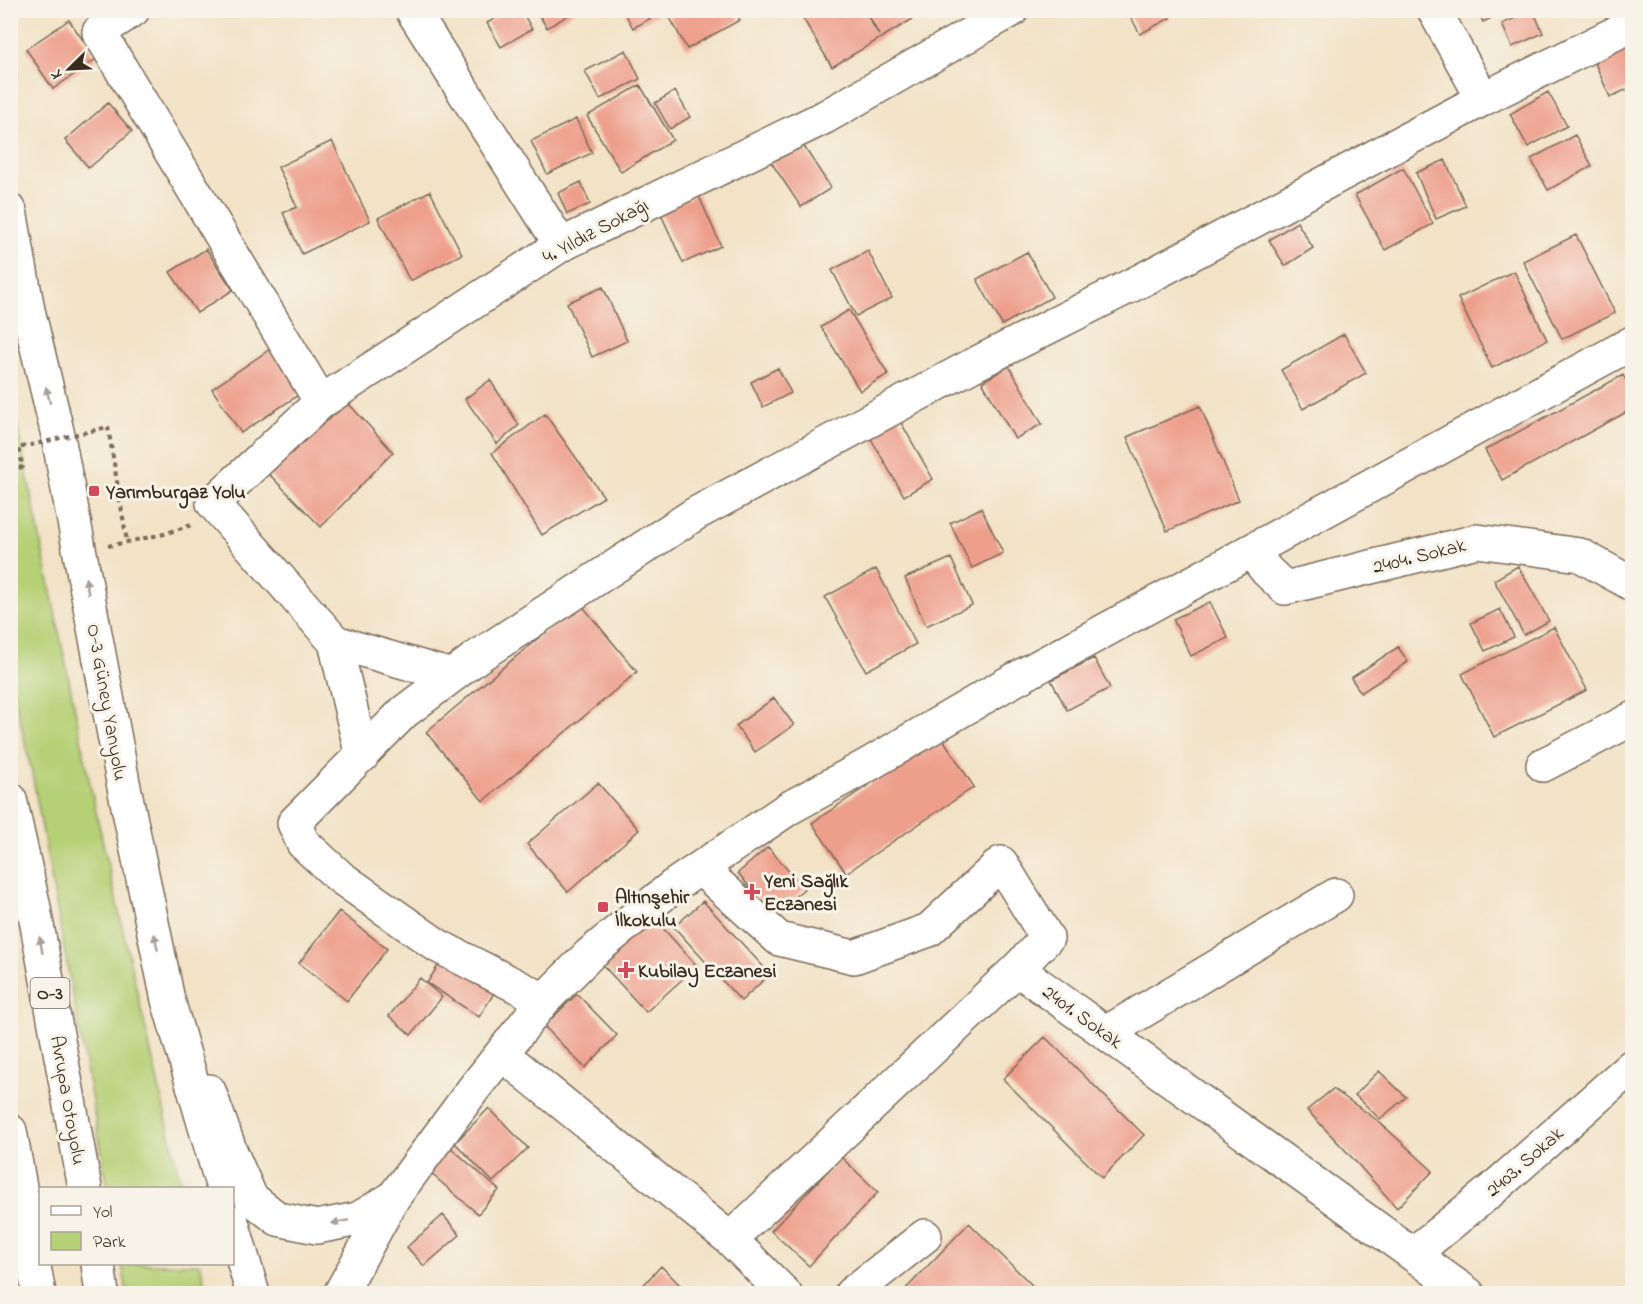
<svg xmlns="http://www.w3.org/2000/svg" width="1643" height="1304" font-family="'Indie Flower',sans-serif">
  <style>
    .green { fill: #b6d076; stroke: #787d4a; stroke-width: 1.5 }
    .building { fill: #ee9f8c }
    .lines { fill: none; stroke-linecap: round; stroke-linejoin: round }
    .minor-casing { stroke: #7b6a59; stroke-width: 36 }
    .major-casing { stroke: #7b6a59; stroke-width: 36 }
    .highway-casing { stroke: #7b6a59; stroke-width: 36 }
    .path { stroke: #7b6a59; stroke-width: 4; stroke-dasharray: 4.5 4.5; stroke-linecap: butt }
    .minor { stroke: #fff; stroke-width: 33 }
    .major { stroke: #fff; stroke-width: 33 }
    .highway { stroke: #fff; stroke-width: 33 }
    .path-bridge { stroke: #7b6a59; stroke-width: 4; stroke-dasharray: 4.5 4.5; stroke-linecap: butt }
    .oneway { fill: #a79f9a }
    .poi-dot { fill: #d1495b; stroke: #f7f3e8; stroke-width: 2 }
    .labels { text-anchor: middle; stroke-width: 6; stroke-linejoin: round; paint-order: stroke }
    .shield { fill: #f7f3e8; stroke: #73665b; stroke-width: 1.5 }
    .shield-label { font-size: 18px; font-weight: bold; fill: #3b2a1e }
    .street-label { font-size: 20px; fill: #3b2a1e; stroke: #f7f3e8 }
    .poi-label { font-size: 20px; font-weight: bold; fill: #3b2a1e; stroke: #f7f3e8; text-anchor: start }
  </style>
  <rect width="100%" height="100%" fill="#f7f3e8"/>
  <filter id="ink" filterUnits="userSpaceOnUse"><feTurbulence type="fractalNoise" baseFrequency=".0167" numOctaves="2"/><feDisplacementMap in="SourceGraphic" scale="12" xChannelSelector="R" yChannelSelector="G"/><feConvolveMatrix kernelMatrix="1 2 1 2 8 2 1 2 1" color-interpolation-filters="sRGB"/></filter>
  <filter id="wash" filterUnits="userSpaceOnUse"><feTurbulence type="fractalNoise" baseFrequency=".008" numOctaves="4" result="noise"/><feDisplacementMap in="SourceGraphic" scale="24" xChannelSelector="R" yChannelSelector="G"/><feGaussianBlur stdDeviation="1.35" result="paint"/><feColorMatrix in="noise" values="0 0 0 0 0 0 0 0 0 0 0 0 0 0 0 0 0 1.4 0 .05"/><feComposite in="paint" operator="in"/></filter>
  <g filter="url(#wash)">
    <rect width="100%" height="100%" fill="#f2e2c6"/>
    <path class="green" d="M10 391 95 808 182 1188H108L32 773 11 680Z
      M122 1264H200L208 1293H127Z"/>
    <g id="blocks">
      <path class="building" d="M509 10H521L532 29 501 47 487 23Z
        M536 10H577L547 28Z
        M623 10H666L633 28Z
        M675 10H734L740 20 687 49 668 14Z
        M798 10H864L879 35 866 10H928L832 67Z
        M1127 10H1166L1170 18 1140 34Z
        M1478 10H1508L1483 22Z
        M1533 10 1543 33 1512 47 1502 24Z
        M69 20 96 59 53 89 26 49Z
        M1632 35V87L1610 97 1591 54Z
        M626 50 640 79 600 99 585 71Z
        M640 85 673 140 621 172 587 116Z
        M675 91 690 117 670 129 655 103Z
        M1548 92 1567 126 1528 147 1510 114Z
        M108 103 132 131 89 168 65 140Z
        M576 119 592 153 547 174 531 141Z
        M1575 135 1592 166 1548 190 1531 159Z
        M332 141 370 221 302 254 283 213 297 207 278 167Z
        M801 142 831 188 801 207 771 162Z
        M1445 160 1466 206 1436 219 1416 173Z
        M1403 168 1433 224 1385 250 1355 195Z
        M581 182 590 204 567 214 558 193Z
        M430 191 462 254 410 281 378 218Z
        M698 194 721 246 683 263 660 212Z
        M1297 222 1313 248 1285 266 1269 240Z
        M1576 235 1615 313 1562 339 1523 261Z
        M206 249 233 290 197 313 170 272Z
        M868 251 892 298 856 316 832 270Z
        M1027 252 1052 297 1002 325 977 279Z
        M1514 271 1547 340 1492 368 1458 298Z
        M603 287 627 341 592 357 567 303Z
        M849 310 888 374 860 391 821 327Z
        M1344 334 1366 373 1303 409 1281 370Z
        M273 347 303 392 241 433 212 389Z
        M1009 366 1042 424 1015 439 982 382Z
        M778 368 791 393 763 407 751 382Z
        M1623 375 1632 392V409L1502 480 1485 450Z
        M490 380 519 425 497 444 465 399Z
        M348 403 393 452 321 527 267 472Z
        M1200 406 1239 500 1167 531 1127 437Z
        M895 412 933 479 904 496 866 430Z
        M545 414 604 497 542 535 492 453Z
        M981 508 1003 553 972 568 950 523Z
        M951 558 972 605 926 626 905 578Z
        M1518 566 1549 621 1524 635 1494 580Z
        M876 569 916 644 866 671 825 597Z
        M1210 602 1228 638 1191 656 1173 619Z
        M580 603 637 672 483 801 426 732Z
        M1500 609 1514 637 1485 651 1471 623Z
        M1554 627 1587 690 1494 737 1462 674Z
        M1398 647 1408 662 1361 693 1351 678Z
        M1094 658 1110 688 1067 710 1051 680Z
        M774 698 794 725 755 752 736 726Z
        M941 736 974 787 846 873 812 823Z
        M598 783 639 830 568 892 527 844Z
        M768 847 804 889 773 915 738 873Z
        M703 901 770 974 741 1001 674 927Z
        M339 911 387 949 347 1001 299 963Z
        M651 915 697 966 646 1012 600 962Z
        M446 953 498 987 479 1017 427 983Z
        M420 978 442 997 411 1035 389 1016Z
        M577 994 617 1035 585 1068 544 1026Z
        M1045 1037 1144 1135 1102 1178 1003 1079Z
        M1379 1071 1406 1097 1380 1119 1355 1095Z
        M1333 1089 1377 1120 1433 1171 1397 1208 1346 1151 1307 1110Z
        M489 1108 528 1148 493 1182 455 1143Z
        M449 1146 499 1190 478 1214 428 1171Z
        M841 1157 878 1192 809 1266 771 1231Z
        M443 1215 460 1235 424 1266 407 1247Z
        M969 1223 1041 1294H901Z
        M661 1266 689 1294H635Z"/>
    </g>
  </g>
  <g filter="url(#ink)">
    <use href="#blocks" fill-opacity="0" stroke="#7b6a59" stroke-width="1.5"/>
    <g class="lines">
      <g class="minor-casing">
        <path id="minor" d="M133 10 99 32 321 402
          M412 10 561 245
          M1434 10 1483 99
          M1252 552 1267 571 1285 588 1477 541 1580 555 1632 584
          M335 642 362 756
          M452 676 335 642 213 503 321 402 561 245 825 117 1012 10
          M1543 765 1632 719
          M700 868 779 939 854 957 929 930 1001 863 1047 938 1017 969
          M544 1000 438 946 340 877 303 843 294 823 404 712 477 657 695 514 973 365 1144 279 1483 99 1632 25
          M1106 1033 1336 895
          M502 1054 730 1239 785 1294
          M209 1091 230 1150 251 1198 278 1219 317 1227 358 1219 393 1198
          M730 1239 1017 969 1468 1294
          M1413 1254 1493 1189 1632 1066
          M340 1294 393 1198 475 1087 544 1000 590 954 672 887 789 808 866 766 1003 686 1632 343
          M851 1294 925 1236"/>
      </g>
      <g class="major-casing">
        <path id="major" d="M10 211 28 310 57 431 123 782 168 1000 223 1188
          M232 1222 253 1294"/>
      </g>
      <g class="highway-casing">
        <path id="highway" d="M10 799 33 903 85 1188
          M10 1131 39 1294
          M98 1264 102 1294"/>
      </g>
      <path class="path" d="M108 427 127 542
        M108 546 164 534 191 525"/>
      <use href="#minor" class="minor"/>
      <use href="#major" class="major"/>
      <use href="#highway" class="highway"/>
      <path class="path-bridge" d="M10 470 23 467 18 448 108 427"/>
    </g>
    <defs><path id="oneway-solid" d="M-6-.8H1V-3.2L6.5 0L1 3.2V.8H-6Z" transform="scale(1.5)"/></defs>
    <g class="oneway">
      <use href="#oneway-solid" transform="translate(48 395) rotate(-104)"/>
      <use href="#oneway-solid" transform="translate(87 586) rotate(-100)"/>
      <use href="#oneway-solid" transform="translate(156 942) rotate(-102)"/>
      <use href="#oneway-solid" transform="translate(41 945) rotate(-100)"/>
      <use href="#oneway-solid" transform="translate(340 1222) rotate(169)"/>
    </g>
  </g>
  <g class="poi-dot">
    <rect x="88" y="485" width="12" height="12" rx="3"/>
    <path d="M749 883h6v6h6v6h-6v6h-6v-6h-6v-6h6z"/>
    <rect x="597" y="901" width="12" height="12" rx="3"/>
    <path d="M623 961h6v6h6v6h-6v6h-6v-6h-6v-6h6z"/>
  </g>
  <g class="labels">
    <rect class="shield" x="30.5" y="978" width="39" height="30" rx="4.5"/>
    <g class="shield-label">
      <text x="50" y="999">O-3</text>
    </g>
    <g class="street-label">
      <text transform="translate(595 230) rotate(-28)" y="7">4. Yıldız Sokağı</text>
      <text transform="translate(1419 555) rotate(-14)" y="7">2404. Sokak</text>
      <text transform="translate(108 702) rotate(80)" y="7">O-3 Güney Yanyolu</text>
      <text transform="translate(1083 1016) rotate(36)" y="7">2401. Sokak</text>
      <text transform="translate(69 1100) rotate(80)" y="7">Avrupa Otoyolu</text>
      <text transform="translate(1524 1161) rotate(-41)" y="7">2403. Sokak</text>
    </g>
    <g class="poi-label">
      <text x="106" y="498">Yarımburgaz Yolu</text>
      <text x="764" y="887">Yeni Sağlık<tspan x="764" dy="23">Eczanesi</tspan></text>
      <text x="615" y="903">Altınşehir<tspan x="615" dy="23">İlkokulu</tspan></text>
      <text x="638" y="977">Kubilay Eczanesi</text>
    </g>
  </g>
  <rect width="1643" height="1304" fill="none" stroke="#f7f3e8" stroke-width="36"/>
  <rect x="39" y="1187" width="195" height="78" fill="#f7f3e8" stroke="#aca397" stroke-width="1.5"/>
  <rect x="51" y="1206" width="30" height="9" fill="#ffffff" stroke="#aca397" stroke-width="1.5"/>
  <text x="93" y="1217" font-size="18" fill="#3b2a1e">Yol</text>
  <rect x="51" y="1232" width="30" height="18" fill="#b6d076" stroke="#aca397" stroke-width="1.5"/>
  <text x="93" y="1247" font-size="18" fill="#3b2a1e">Park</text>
  <g transform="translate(69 69) rotate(246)" stroke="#f7f3e8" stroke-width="4.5" paint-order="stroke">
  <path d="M0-4.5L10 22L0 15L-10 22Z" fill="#3b2a1e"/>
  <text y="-9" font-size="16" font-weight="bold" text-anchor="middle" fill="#3b2a1e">K</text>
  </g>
</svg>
